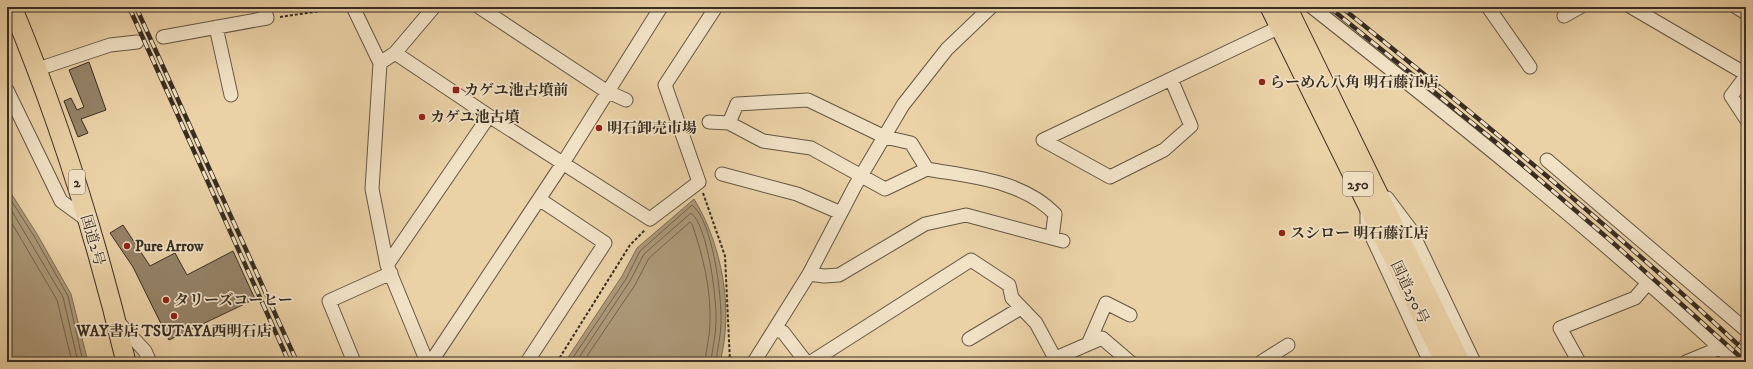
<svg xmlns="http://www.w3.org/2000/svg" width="1753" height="369" font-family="'IM FELL DW Pica','Noto Serif JP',serif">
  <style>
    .water { fill: #ad9979; stroke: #7e6e56 }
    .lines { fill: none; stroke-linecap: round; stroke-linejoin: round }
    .shore { stroke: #72634e; stroke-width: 1 }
    .building { fill: #958267; stroke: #382d22 }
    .minor-casing { stroke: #645643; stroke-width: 15 }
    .highway-casing { stroke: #382d22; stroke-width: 21 }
    .path { stroke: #382d22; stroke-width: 2; stroke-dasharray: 3 2; stroke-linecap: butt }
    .minor { stroke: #f1e1c5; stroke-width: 13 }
    .highway { stroke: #ead1a6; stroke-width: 19 }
    .rail-casing { stroke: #382d22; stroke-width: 4.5 }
    .rail { stroke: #f1e1c5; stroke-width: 3; stroke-dasharray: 9; stroke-linecap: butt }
    .poi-dot { fill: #8f2418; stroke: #f1e1c5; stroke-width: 1.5 }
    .labels { text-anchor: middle; stroke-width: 3.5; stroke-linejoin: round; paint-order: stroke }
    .shield { fill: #f1e1c5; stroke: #706353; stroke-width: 1 }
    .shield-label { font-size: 14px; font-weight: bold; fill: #382d22 }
    .poi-label { font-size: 15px; font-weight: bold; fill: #382d22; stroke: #f1e1c5; text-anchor: start }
    .street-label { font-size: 15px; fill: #382d22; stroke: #f1e1c5 }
  </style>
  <rect width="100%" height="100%" fill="#ead1a6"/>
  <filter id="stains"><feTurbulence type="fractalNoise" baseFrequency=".005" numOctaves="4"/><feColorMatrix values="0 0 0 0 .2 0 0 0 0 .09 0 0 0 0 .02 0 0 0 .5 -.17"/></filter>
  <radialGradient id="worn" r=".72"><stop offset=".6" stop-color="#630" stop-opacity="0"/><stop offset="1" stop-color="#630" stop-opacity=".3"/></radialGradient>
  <path class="water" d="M7 187 37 234 71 294 88 362H7Z
    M694 199C722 244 734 311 720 362H565L622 276 637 248Z"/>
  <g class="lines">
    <path class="shore" d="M7 194 34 236 68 296 83 362
      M7 203 63 297 78 362
      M7 215 57 300 72 362
      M570 362 626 279 640 251 692 205C713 221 722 297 721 323 721 336 717 349 716 362
      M576 362 630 281 644 254 691 213C708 226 717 300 716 322 716 336 712 349 711 362
      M583 362 635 285 649 258 690 222 692 224C703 256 711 288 710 323 710 336 706 349 705 362"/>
  </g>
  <path class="building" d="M89 62 106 110 81 119 88 133 78 137 64 101 71 98 77 110 84 107 69 70Z
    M123 225 150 266 175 253 187 275 233 251 255 299 169 340 133 267 110 233Z"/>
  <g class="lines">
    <g class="minor-casing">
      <path id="minor" d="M353 7 380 63
        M479 7 606 91 626 100
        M1312 7C1456 121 1601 236 1735 362
        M1488 7 1530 67
        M1631 7 1746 74
        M1736 7 1746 13
        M1564 16 1580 7
        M216 27 231 95
        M163 37 267 18 264 7
        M395 53 489 116 387 265 427 362
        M38 69 110 45 137 42
        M1746 76 1731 96 1746 119
        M1171 79 1191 126 1164 150 1110 177 1043 140 1280 27
        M7 90 61 201 87 220
        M489 116 650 219 699 182 665 85 716 7
        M709 122 729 123 763 141 811 148 885 189 927 169
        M729 123 737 104 808 100 885 137 911 143 927 169C971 177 1022 180 1055 214L1052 238
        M1547 160 1746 330
        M722 174 797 194 841 213
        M1387 198 1411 230 1474 362
        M1367 206V226L1430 362
        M387 265 372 189 380 63 395 53 434 7
        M809 274 824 276 839 275 925 224 966 215 1063 241
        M118 322 145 351 150 362
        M774 330 783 332 806 362
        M969 339 1021 308
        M1089 342 1106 303 1130 315
        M1056 358 1102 338 1130 362
        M1734 361 1746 345
        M354 362 329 301 391 273
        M431 362 563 163 661 7
        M527 362 605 243 539 199
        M754 362 809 274 855 186 903 105 947 49 991 7
        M811 362 971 260 1009 285 1012 298 1036 323 1057 362
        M1261 362 1288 345
        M1579 362 1560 328 1635 298 1648 283
        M1686 362 1720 348"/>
    </g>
    <g class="highway-casing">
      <path id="highway" d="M12 7C60 122 97 241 126 362
        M1270 7 1445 362
        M1287 7 1460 362"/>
    </g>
    <path class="path" d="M280 17 341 8
      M703 193 725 256 730 362
      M557 362 630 245 645 230"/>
    <use href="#minor" class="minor"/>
    <use href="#highway" class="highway"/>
    <g class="rail-casing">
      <path id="rail" d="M129 7 289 362
        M136 7 297 362
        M1329 7 1497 143 1611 241 1746 362
        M1341 7C1479 118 1616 231 1746 352"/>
    </g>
    <use href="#rail" class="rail"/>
  </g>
  <g class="poi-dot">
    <circle cx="1262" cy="82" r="4"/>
    <rect x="452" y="86" width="8" height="8" rx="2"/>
    <circle cx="422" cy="117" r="4"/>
    <circle cx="599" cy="128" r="4"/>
    <circle cx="1282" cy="233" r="4"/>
    <circle cx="127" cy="246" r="4"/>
    <circle cx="166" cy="300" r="4"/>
    <circle cx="174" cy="316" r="4"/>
  </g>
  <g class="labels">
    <g class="shield">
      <rect x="69" y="170" width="16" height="24" rx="3"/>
      <rect x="1343" y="172" width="30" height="24" rx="3"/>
    </g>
    <g class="shield-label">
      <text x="77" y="187">2</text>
      <text x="1358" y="189">250</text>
    </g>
    <g class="poi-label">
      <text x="1270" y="87">らーめん八角 明石藤江店</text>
      <text x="464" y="95">カゲユ池古墳前</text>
      <text x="430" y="122">カゲユ池古墳</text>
      <text x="607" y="133">明石卸売市場</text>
      <text x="1290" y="238">スシロー 明石藤江店</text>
      <text x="135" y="251">Pure Arrow</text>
      <text x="174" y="305">タリーズコーヒー</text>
      <text x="174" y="336" text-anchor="middle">WAY書店 TSUTAYA西明石店</text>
    </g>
    <g class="street-label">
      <text transform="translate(93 240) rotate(74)" y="5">国道2号</text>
      <text transform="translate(1410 292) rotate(64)" y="5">国道250号</text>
    </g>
  </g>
  <rect width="1753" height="369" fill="none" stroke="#ead1a6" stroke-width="24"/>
  <rect x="8" y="8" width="1737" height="353" fill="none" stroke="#382d22" stroke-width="2"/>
  <rect x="12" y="12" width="1729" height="345" fill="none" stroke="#382d22"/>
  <rect width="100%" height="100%" filter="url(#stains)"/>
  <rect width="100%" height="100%" fill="url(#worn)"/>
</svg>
